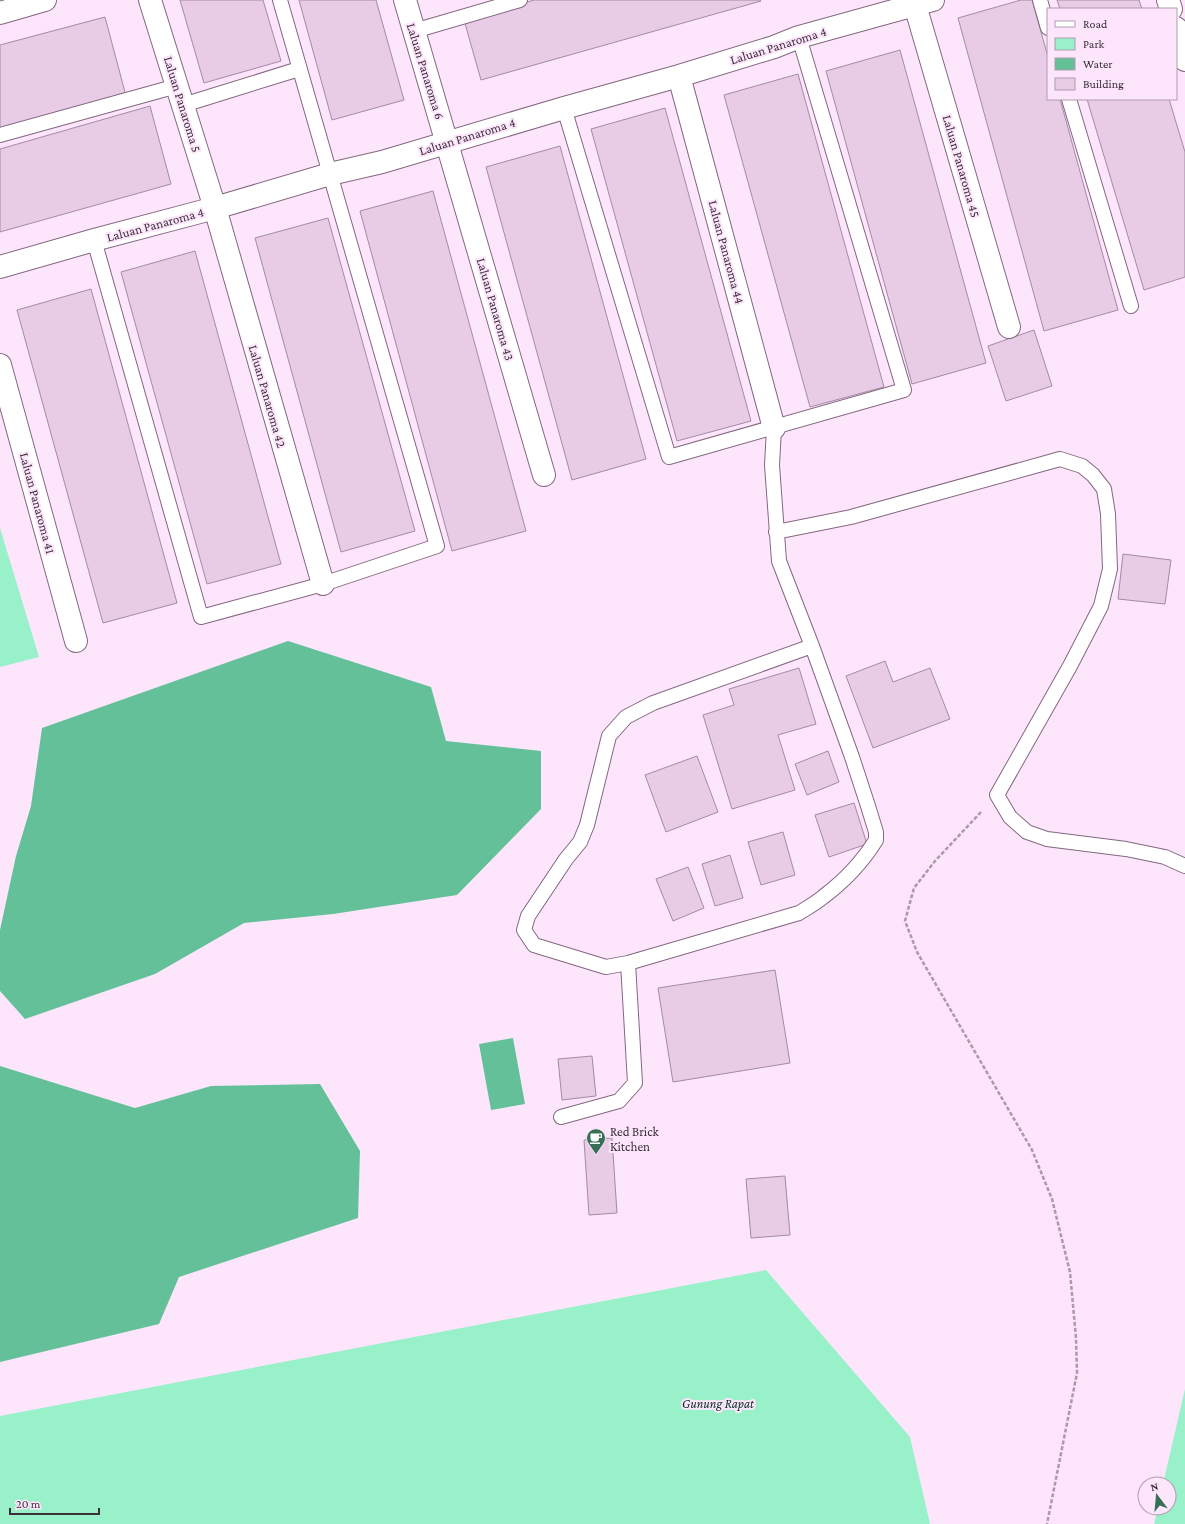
<svg xmlns="http://www.w3.org/2000/svg" width="1185" height="1524" font-family="'Crimson Pro',serif">
  <style>
    .green { fill: #98f1c9 }
    .water { fill: #63c099 }
    .building { fill: #e8cbe5; stroke: #a58aa3 }
    .lines { fill: none; stroke-linecap: round; stroke-linejoin: round }
    .lane-casing { stroke: #836880; stroke-width: 16 }
    .street-casing { stroke: #836880; stroke-width: 24 }
    .path { stroke: #ac99aa; stroke-width: 2.5; stroke-dasharray: 4 2; stroke-linecap: butt }
    .lane { stroke: #fff; stroke-width: 14 }
    .street { stroke: #fff; stroke-width: 22 }
    .labels { text-anchor: middle; stroke-width: 4; stroke-linejoin: round; paint-order: stroke }
    .street-label { font-size: 13px; fill: #3b303a; stroke: #fde5fb }
    .poi-label { font-size: 13px; fill: #3b303a; stroke: #fde5fb; text-anchor: start }
    .park-label { font-size: 13px; font-style: italic; fill: #063122; stroke: #fde5fb }
  </style>
  <rect width="100%" height="100%" fill="#fde5fb"/>
  <path class="green" d="M0 528 39 657 0 667Z
    M766 1270 910 1437 930 1524H0V1416Z
    M1185 1389V1524H1154L1158 1508H1169V1484H1163Z"/>
  <path class="water" d="M288 641 431 687 446 741 541 751V809L457 895 333 914 244 923 155 974 25 1019 0 991V930L16 856 31 806 42 728Z
    M513 1038 525 1104 491 1110 479 1044Z
    M0 1066 135 1108 211 1086 320 1084 360 1151 358 1218 179 1277 159 1324 0 1362Z"/>
  <path class="building" d="M180 0H263L281 61 204 83Z
    M299 0H376L404 100 332 120Z
    M534 0H760L761 1 481 80 464 20Z
    M1021 0H1032L1048 57V99H1060L1118 310 1044 331 958 18Z
    M1057 0H1139L1142 9H1060Z
    M105 17 126 96 0 129V45Z
    M900 50 986 363 912 384 826 71Z
    M798 74 884 387 810 407 724 95Z
    M1087 99H1169L1185 152V277L1144 290Z
    M150 106 171 184 0 232V149Z
    M665 108 751 421 677 441 591 129Z
    M560 146 646 459 572 480 486 167Z
    M433 191 526 531 452 551 360 211Z
    M328 218 415 531 341 552 255 238Z
    M195 251 281 564 207 584 121 272Z
    M91 289 177 603 103 623 17 310Z
    M1034 330 1052 386 1006 401 988 346Z
    M1123 554 1171 560 1165 604 1118 599Z
    M885 661 893 682 930 668 950 719 873 748 846 676Z
    M799 668 816 724 778 735 795 790 732 809 703 715 734 705 729 689Z
    M828 751 839 782 807 795 795 764Z
    M697 756 718 812 666 832 645 775Z
    M854 803 867 844 829 857 815 815Z
    M783 832 795 875 761 885 748 842Z
    M730 855 743 898 715 906 702 864Z
    M688 867 704 908 673 921 656 879Z
    M775 970 790 1063 673 1082 658 988Z
    M592 1056 596 1096 562 1100 558 1059Z
    M612 1138 617 1213 589 1215 584 1140Z
    M785 1176 790 1235 751 1238 746 1179Z"/>
  <g class="lines">
    <g class="lane-casing">
      <path id="lane" d="M1040 0 1048 28
        M414 31 520 0
        M1069 99 1131 306
        M183 105 299 69
        M564 108 669 457 904 390 799 37
        M0 135 177 86
        M94 240 201 617 323 584 437 546 280 0
        M774 428 772 465 779 561 812 646 852 757 868 806 876 832V840C863 861 843 882 823 897 816 903 807 908 799 913L628 963 606 967 534 945 524 930 528 916 566 859 580 842 587 825 609 736 626 717 653 703 812 646
        M776 532 851 517 1060 459 1082 466 1093 475 1104 489 1108 514 1110 569 1101 606 1070 666 997 795 1010 817 1027 832 1047 839 1126 849 1165 857 1185 866
        M561 1117 619 1101 635 1083 628 963"/>
    </g>
    <g class="street-casing">
      <path id="street" d="M150 0 215 208 323 584
        M405 0 544 475
        M1168 0 1171 9
        M915 5 1009 327
        M0 13 45 0
        M1176 28 1185 60
        M679 76 774 428
        M0 267 94 240 215 208 330 174 382 162 564 108 679 76 774 47 799 37 933 0
        M0 365 76 641"/>
    </g>
    <path class="path" d="M981 812 935 861 914 888 905 921 917 952 1032 1150 1052 1199 1070 1272 1076 1338 1077 1373 1047 1524"/>
    <use href="#lane" class="lane"/>
    <use href="#street" class="street"/>
  </g>
  <defs>
    <g id="cafe-pin" transform="scale(1)"><path d="M0 17L-7.5 6A9.5 9.5 0 1 1 7.5 6Z" fill="#376f57" stroke="#fde5fb"/><path d="M-5.5-4.5H6V0H3Q3 3.5 0 3.5H-2.5Q-5.5 3.5-5.5 0ZM3-3.2v2h1.7v-2ZM-6 4.5H4V6H-6Z" fill="#fff"/></g>
  </defs>
  <g fill-rule="evenodd">
    <use href="#cafe-pin" x="596" y="1138"/>
  </g>
  <g class="labels">
    <g class="street-label">
      <text transform="translate(778 45) rotate(-17)" y="5">Laluan Panaroma 4</text>
      <text transform="translate(426 71) rotate(73)" y="5">Laluan Panaroma 6</text>
      <text transform="translate(183 104) rotate(73)" y="5">Laluan Panaroma 5</text>
      <text transform="translate(467 136) rotate(-17)" y="5">Laluan Panaroma 4</text>
      <text transform="translate(962 166) rotate(74)" y="5">Laluan Panaroma 45</text>
      <text transform="translate(155 224) rotate(-15)" y="5">Laluan Panaroma 4</text>
      <text transform="translate(727 252) rotate(75)" y="5">Laluan Panaroma 44</text>
      <text transform="translate(496 309) rotate(74)" y="5">Laluan Panaroma 43</text>
      <text transform="translate(268 396) rotate(74)" y="5">Laluan Panaroma 42</text>
      <text transform="translate(38 503) rotate(75)" y="5">Laluan Panaroma 41</text>
    </g>
    <g class="poi-label">
      <text x="610" y="1136">Red Brick<tspan x="610" dy="15">Kitchen</tspan></text>
    </g>
    <g class="park-label">
      <text x="718" y="1408">Gunung Rapat</text>
    </g>
  </g>
  <rect x="1047" y="8" width="130" height="92" fill="#fde5fb" stroke="#af9dae"/>
  <rect x="1055" y="21" width="20" height="6" fill="#ffffff" stroke="#af9dae"/>
  <text x="1083" y="28" font-size="12" fill="#3b303a">Road</text>
  <rect x="1055" y="38" width="20" height="12" fill="#98f1c9" stroke="#af9dae"/>
  <text x="1083" y="48" font-size="12" fill="#3b303a">Park</text>
  <rect x="1055" y="58" width="20" height="12" fill="#63c099" stroke="#af9dae"/>
  <text x="1083" y="68" font-size="12" fill="#3b303a">Water</text>
  <rect x="1055" y="78" width="20" height="12" fill="#e8cbe5" stroke="#af9dae"/>
  <text x="1083" y="88" font-size="12" fill="#3b303a">Building</text>
  <g transform="translate(1157 1496) rotate(344)"><circle r="19" fill="#fde5fb" stroke="#af9dae"/>
  <path d="M0-3L7 15L0 10L-7 15Z" fill="#376f57"/>
  <text y="-6" font-size="11" font-weight="bold" text-anchor="middle" fill="#3b303a">N</text>
  </g>
  <path d="M10 1508v6h89v-6" fill="none" stroke="#3b303a" stroke-width="2"/>
  <text x="16" y="1508" font-size="12" fill="#3b303a" stroke="#fde5fb" stroke-width="3" paint-order="stroke">20 m</text>
</svg>
